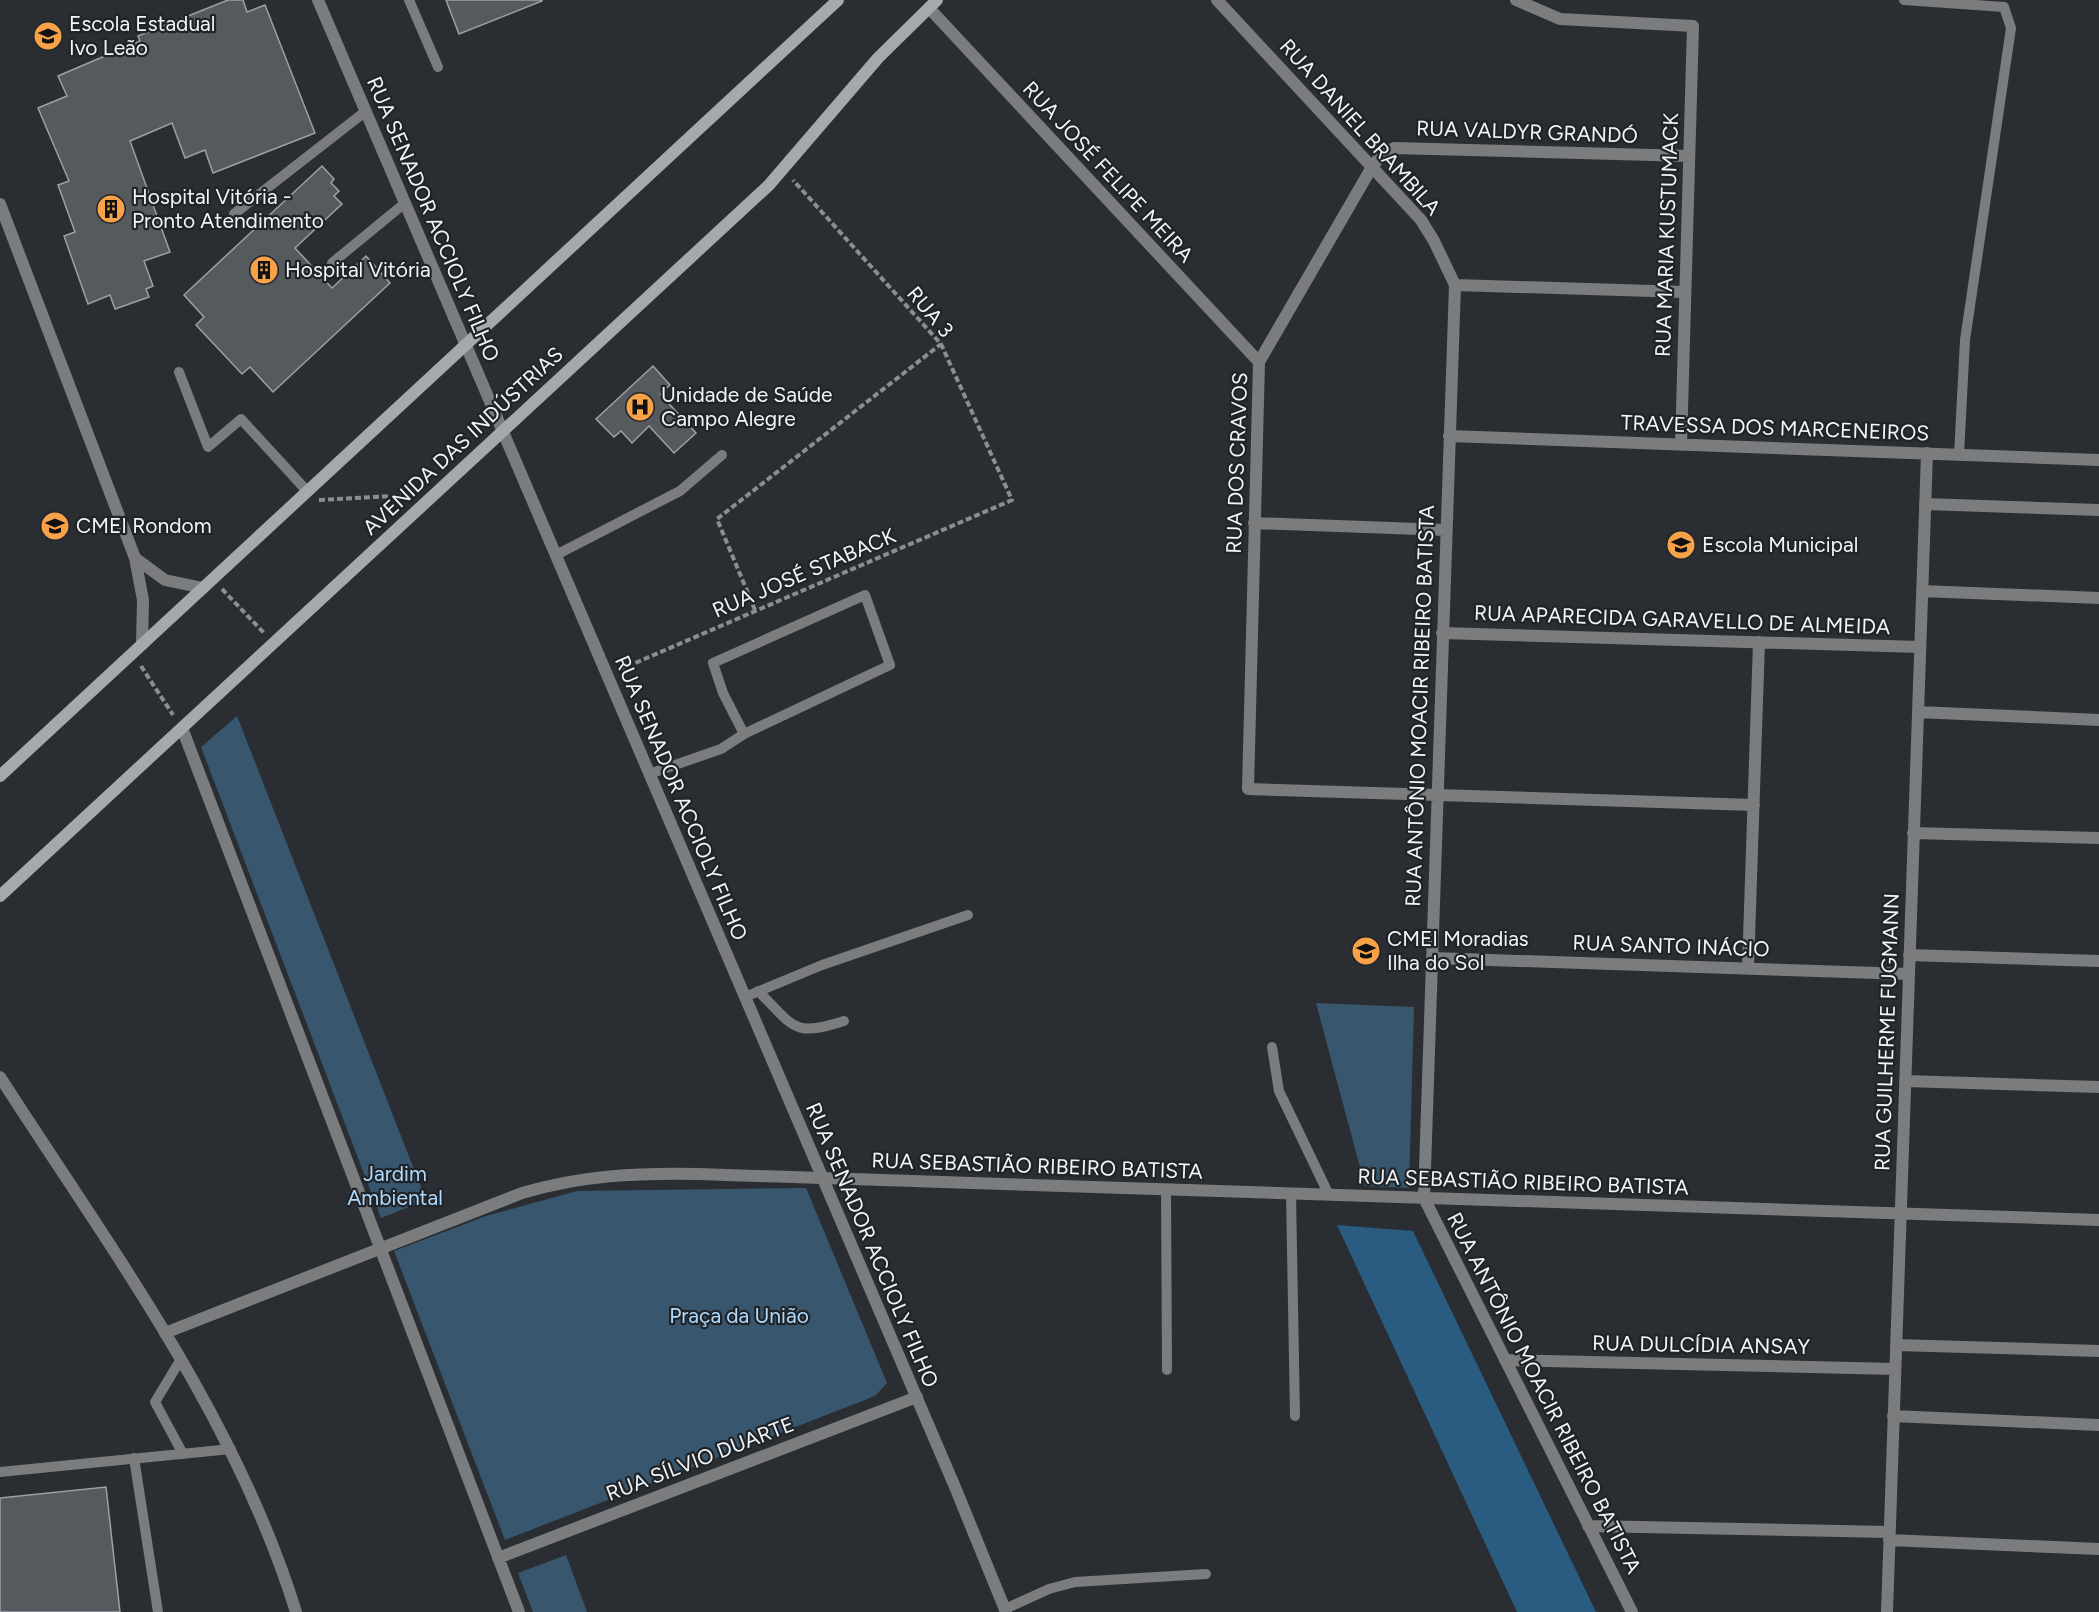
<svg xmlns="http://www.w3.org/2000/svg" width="2099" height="1612" font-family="Figtree,sans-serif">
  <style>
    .green { fill: #38576f }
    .forest { fill: #2a5b80 }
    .building { fill: #555a5e; stroke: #9ba1a6; stroke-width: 1.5 }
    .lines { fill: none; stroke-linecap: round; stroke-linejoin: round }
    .path { stroke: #8a8e91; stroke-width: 4; stroke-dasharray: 6 3; stroke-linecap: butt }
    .service { stroke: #7a7c7e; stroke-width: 10 }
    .minor { stroke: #7a7c7e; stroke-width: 12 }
    .tertiary { stroke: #7a7c7e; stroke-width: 12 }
    .secondary { stroke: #a5a9ac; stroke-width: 12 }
    .labels { text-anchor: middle; stroke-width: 4.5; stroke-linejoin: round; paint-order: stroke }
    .poi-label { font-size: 21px; fill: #f2f5f8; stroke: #202428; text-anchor: start }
    .street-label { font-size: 21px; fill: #f2f5f8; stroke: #202428 }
    .park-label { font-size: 21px; fill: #b0dafd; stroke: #202428 }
  </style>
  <rect width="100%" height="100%" fill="#2a2e32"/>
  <path class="green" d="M237 716 426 1200 381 1218 201 747Z
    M1316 1003 1414 1007 1409 1188 1365 1186Z
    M806 1188 887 1383 875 1396 505 1540 394 1251 486 1216 577 1191Z
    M566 1555 587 1612H533L518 1573Z"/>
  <path class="forest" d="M1337 1225 1413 1231 1596 1612H1517Z"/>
  <path class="building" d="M228 0H243L247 12 265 5 315 133 213 173 205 150 185 158 172 123 130 141 170 252 144 261 153 286 146 289 149 297 115 309 110 295 88 304 64 236 75 232 58 185 69 181 38 108 67 96 58 76 140 41 138 36Z
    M446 0H542V1L459 34Z
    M322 166 334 179 331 183 339 191 334 196 342 204 295 248 332 288 366 256 390 283 273 392 250 367 242 374 196 325 204 317 184 295Z
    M653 366 670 385 660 394 696 433 674 453 649 426 632 443 621 431 614 437 596 419Z
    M106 1487 120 1612H0V1498Z"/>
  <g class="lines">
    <path class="path" d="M319 500 411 495
      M222 589 265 634
      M755 610 717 519 941 344
      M141 666 173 715
      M619 670 1012 500 941 344 793 180"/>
    <path class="service" d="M409 0 438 67
      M1904 0 2004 7 2011 28 1965 340 1959 455
      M234 214 366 111
      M332 263 405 203
      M179 372 208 447 241 419 307 491
      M556 555 680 491 722 455
      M649 774 721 749 744 734 890 665 865 595 713 663 723 693 744 734
      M758 991C794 1026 792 1038 844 1021
      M745 997 822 965 968 915
      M1272 1047 1279 1091 1329 1195
      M1166 1189 1167 1370
      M1291 1194 1295 1416
      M181 1359 155 1402 183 1454
      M134 1458 158 1612
      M0 1472 231 1449
      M1005 1609 1049 1589 1075 1582 1206 1574"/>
    <path class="minor" d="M1217 0 1421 220 1434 241 1455 285 1424 1198 1632 1612
      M1516 0 1560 19 1693 26 1681 445
      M929 8 1259 362
      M1689 156 1394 148 1382 154 1372 167 1259 362 1248 789 1754 805
      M0 204 135 558 143 600 142 644
      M1455 285 1685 292
      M1449 436 2099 460
      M1925 504 2099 510
      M1254 523 1446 530
      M135 558 165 580 203 588
      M1922 591 2099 598
      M1442 633 1920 647
      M1918 712 2099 720
      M182 728 519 1612
      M1913 833 2099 838
      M1909 955 2099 961
      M1432 958 1908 974
      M1748 968 1759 642
      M1905 1081 2099 1087
      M165 1333 522 1193C584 1175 635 1173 698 1174L2099 1220
      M1896 1345 2099 1351
      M1505 1360 1895 1369
      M1893 1416 2099 1425
      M1588 1526 1889 1532
      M1889 1540 2099 1549
      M498 1558 917 1397
      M1887 1612 1927 453"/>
    <path class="tertiary" d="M318 0 955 1487 1006 1612
      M0 1077C110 1248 235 1415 296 1612"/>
    <path class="secondary" d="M0 776 838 0
      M0 896 769 185 878 58 937 0"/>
  </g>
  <defs>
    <g id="school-disc" transform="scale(1.5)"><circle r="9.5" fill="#f7a149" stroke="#202428"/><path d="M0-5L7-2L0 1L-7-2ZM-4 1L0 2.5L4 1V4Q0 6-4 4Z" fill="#111"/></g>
    <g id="building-disc" transform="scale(1.5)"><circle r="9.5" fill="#f7a149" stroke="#202428"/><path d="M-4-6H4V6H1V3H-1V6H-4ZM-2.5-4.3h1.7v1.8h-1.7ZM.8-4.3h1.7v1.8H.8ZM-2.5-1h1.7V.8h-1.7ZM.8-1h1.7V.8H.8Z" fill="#111"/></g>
    <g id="hospital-disc" transform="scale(1.5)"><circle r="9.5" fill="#f7a149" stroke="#202428"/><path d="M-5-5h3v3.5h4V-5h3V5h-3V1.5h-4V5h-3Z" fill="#111"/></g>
  </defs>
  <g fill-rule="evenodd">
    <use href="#school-disc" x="48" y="36"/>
    <use href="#building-disc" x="111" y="209"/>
    <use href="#building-disc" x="264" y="270"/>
    <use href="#hospital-disc" x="640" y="407"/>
    <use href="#school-disc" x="55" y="526"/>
    <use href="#school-disc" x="1681" y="545"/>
    <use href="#school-disc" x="1366" y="951"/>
  </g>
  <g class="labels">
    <g class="poi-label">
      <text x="69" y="31">Escola Estadual<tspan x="69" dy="24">Ivo Leão</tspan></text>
      <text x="132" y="204">Hospital Vitória -<tspan x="132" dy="24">Pronto Atendimento</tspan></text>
      <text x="285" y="277">Hospital Vitória</text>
      <text x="661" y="402">Unidade de Saúde<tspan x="661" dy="24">Campo Alegre</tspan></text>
      <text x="76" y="533">CMEI Rondom</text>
      <text x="1702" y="552">Escola Municipal</text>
      <text x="1387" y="946">CMEI Moradias<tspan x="1387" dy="24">Ilha do Sol</tspan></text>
    </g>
    <g class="street-label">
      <text transform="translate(1360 127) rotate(48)" y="7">RUA DANIEL BRAMBILA</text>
      <text transform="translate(1527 132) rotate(2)" y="7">RUA VALDYR GRANDÓ</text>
      <text transform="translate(1108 172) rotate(47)" y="7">RUA JOSÉ FELIPE MEIRA</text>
      <text transform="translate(433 219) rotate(67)" y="7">RUA SENADOR ACCIOLY FILHO</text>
      <text transform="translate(1667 235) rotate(-88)" y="7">RUA MARIA KUSTUMACK</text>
      <text transform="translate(930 312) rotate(50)" y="7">RUA 3</text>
      <text transform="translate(1775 428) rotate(2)" y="7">TRAVESSA DOS MARCENEIROS</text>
      <text transform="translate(463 441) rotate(-43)" y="7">AVENIDA DAS INDÚSTRIAS</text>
      <text transform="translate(1237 463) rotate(-88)" y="7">RUA DOS CRAVOS</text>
      <text transform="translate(804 573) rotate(-23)" y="7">RUA JOSÉ STABACK</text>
      <text transform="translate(1682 620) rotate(2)" y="7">RUA APARECIDA GARAVELLO DE ALMEIDA</text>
      <text transform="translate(1420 706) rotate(-88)" y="7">RUA ANTÔNIO MOACIR RIBEIRO BATISTA</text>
      <text transform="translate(681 798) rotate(67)" y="7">RUA SENADOR ACCIOLY FILHO</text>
      <text transform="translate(1671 946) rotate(2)" y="7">RUA SANTO INÁCIO</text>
      <text transform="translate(1887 1032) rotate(-88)" y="7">RUA GUILHERME FUGMANN</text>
      <text transform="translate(1037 1166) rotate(2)" y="7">RUA SEBASTIÃO RIBEIRO BATISTA</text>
      <text transform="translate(1523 1182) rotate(2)" y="7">RUA SEBASTIÃO RIBEIRO BATISTA</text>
      <text transform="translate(872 1245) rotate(67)" y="7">RUA SENADOR ACCIOLY FILHO</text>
      <text transform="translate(1701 1345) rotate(1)" y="7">RUA DULCÍDIA ANSAY</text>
      <text transform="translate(1544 1393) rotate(63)" y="7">RUA ANTÔNIO MOACIR RIBEIRO BATISTA</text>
      <text transform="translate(700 1459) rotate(-21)" y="7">RUA SÍLVIO DUARTE</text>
    </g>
    <g class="park-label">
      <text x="395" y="1181">Jardim<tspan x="395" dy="24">Ambiental</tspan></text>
      <text x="739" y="1323">Praça da União</text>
    </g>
  </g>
</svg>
